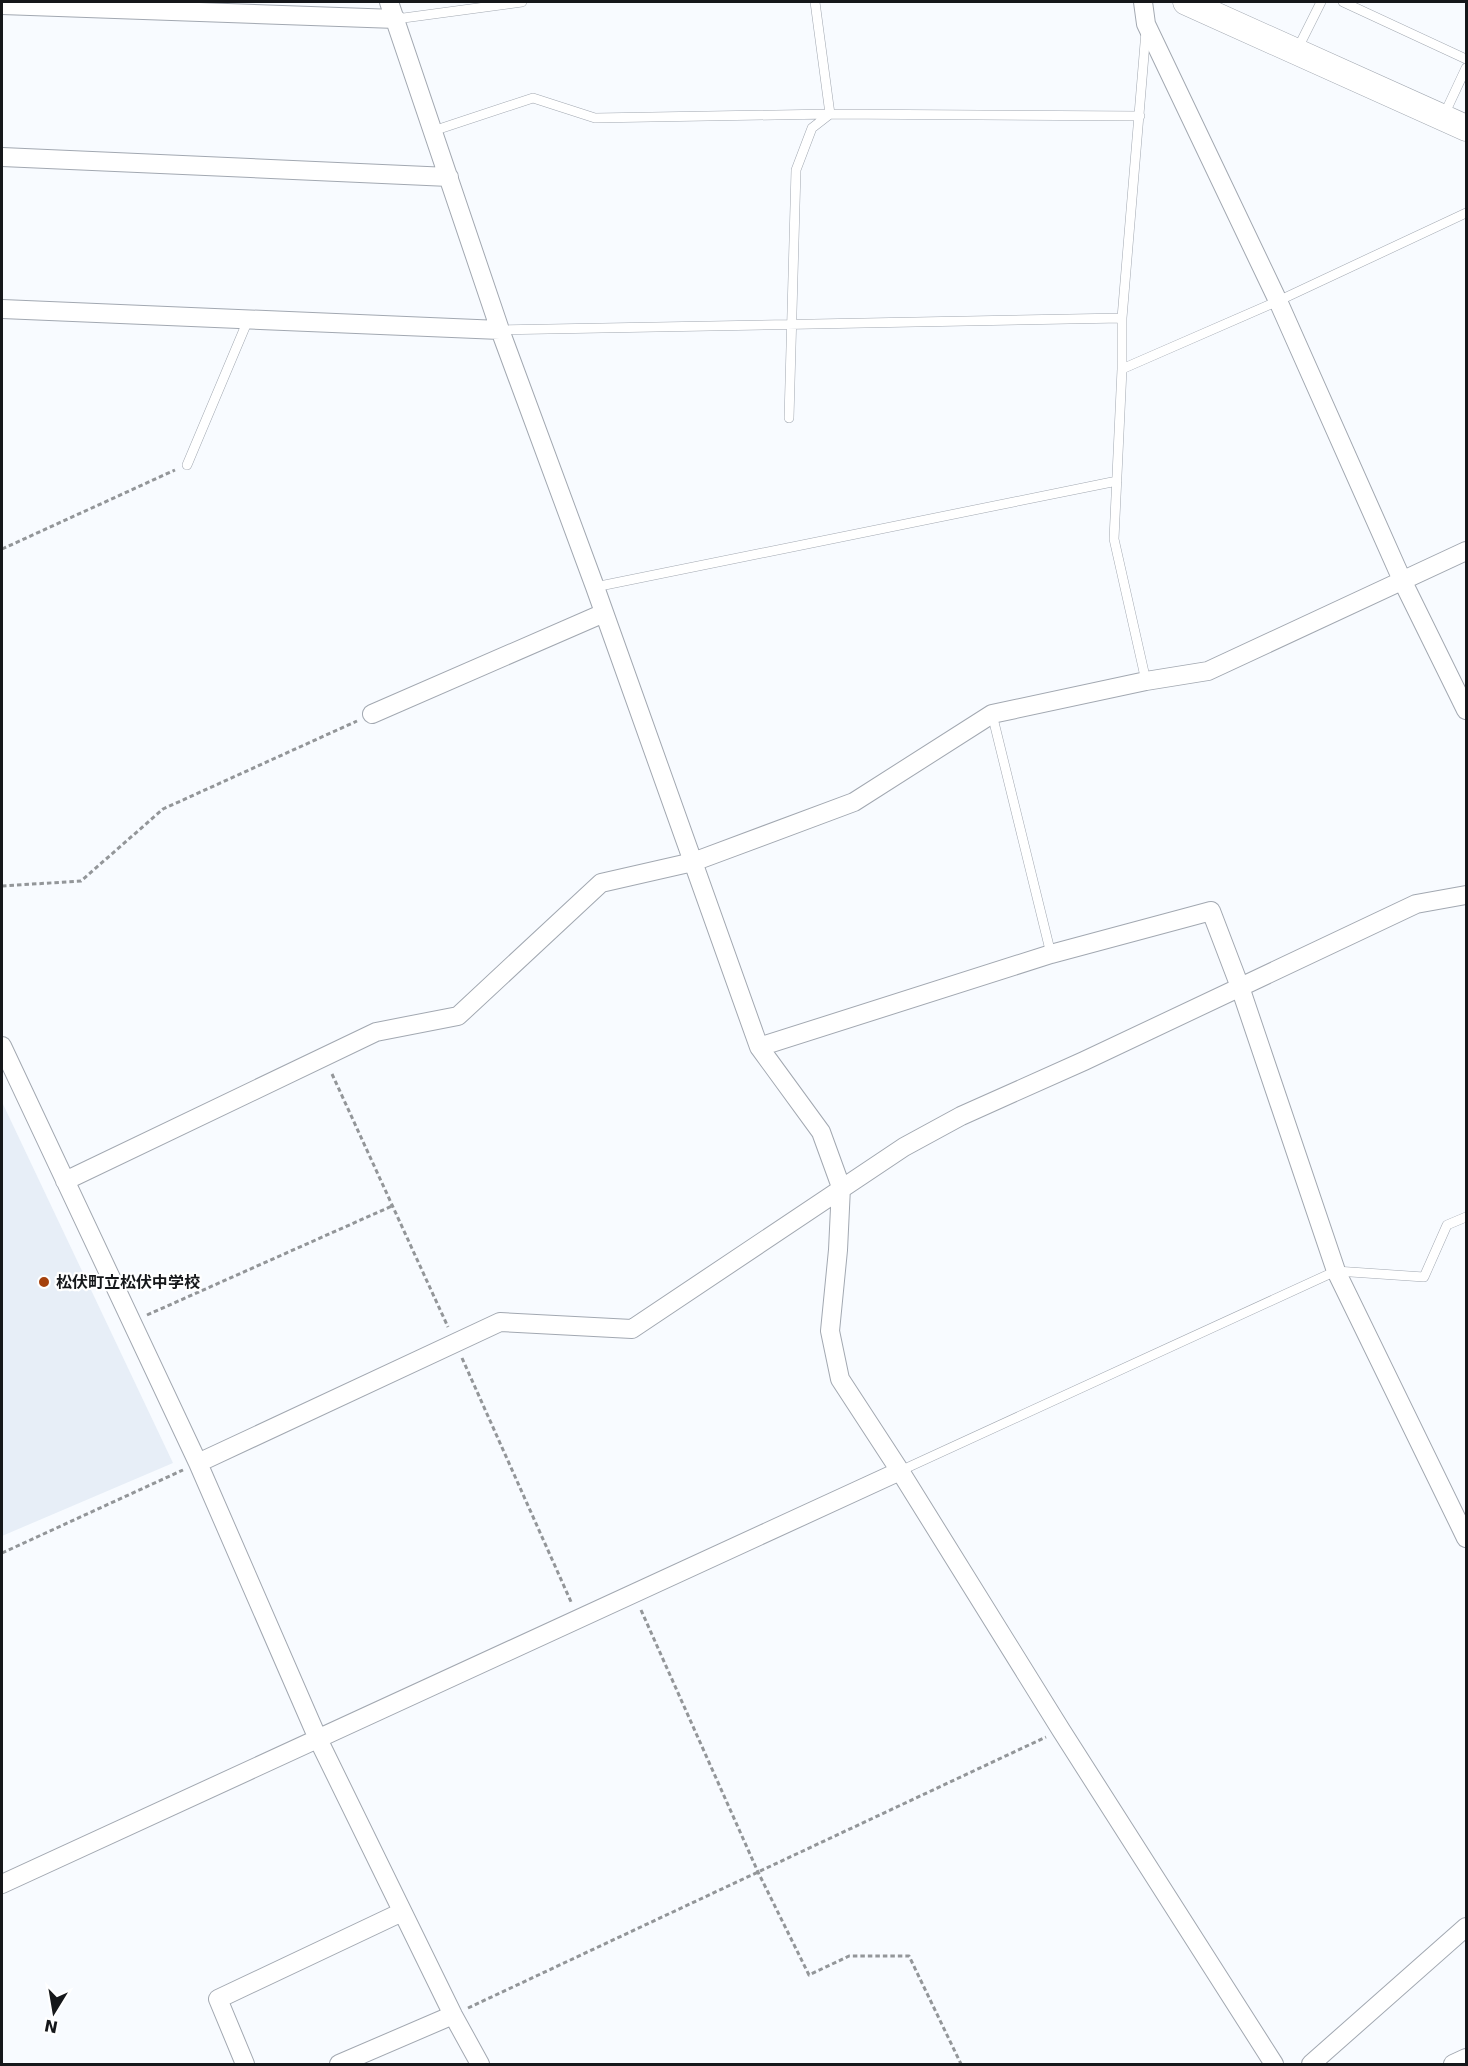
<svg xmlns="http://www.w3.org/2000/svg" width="1468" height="2066" font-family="'DejaVu Sans','Noto Sans JP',sans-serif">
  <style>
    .built { fill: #e7eef7 }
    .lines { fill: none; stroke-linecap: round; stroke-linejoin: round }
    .lane-casing { stroke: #a2a8b1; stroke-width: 10 }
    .street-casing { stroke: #a2a8b1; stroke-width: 20 }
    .secondary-casing { stroke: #a2a8b1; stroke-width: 27 }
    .path { stroke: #939699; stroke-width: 3; stroke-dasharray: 4.5 3; stroke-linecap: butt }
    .lane { stroke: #fff; stroke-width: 9 }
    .street { stroke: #fff; stroke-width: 18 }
    .secondary { stroke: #fff; stroke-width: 26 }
    .poi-dot { fill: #a5410c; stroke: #fff; stroke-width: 2 }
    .labels { text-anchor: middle; stroke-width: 4.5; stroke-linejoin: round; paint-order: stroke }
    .poi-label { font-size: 16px; font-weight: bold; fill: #15171a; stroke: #fff; text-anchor: start }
  </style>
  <rect width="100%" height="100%" fill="#f8fbff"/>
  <path class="built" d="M2 1102 173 1463 2 1536Z"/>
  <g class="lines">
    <g class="lane-casing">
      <path id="lane" d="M815 2 830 114 1140 116
        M1343 2 1466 59
        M396 19 522 2
        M1297 50 1321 2
        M1444 115 1466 68
        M433 131 533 98 595 118 830 114
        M500 330 1122 318
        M1122 369 1278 301 1466 213
        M789 418 796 170 812 128 830 114
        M187 465 248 320
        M595 587 1117 481
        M1146 681 1114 539 1122 369V318L1146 31
        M992 714 1051 954
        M900 1471 1336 1271 1424 1277 1447 1225 1466 1217"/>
    </g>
    <g class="street-casing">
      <path id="street" d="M389 2 500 330 595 587 759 1047 821 1132 841 1187 838 1250 830 1331 840 1379 900 1471 1061 1730 1274 2064
        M1143 2 1146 24 1278 301 1402 580 1466 710
        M2 5 396 19
        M2 157 449 177
        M2 309 500 330
        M372 714 604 613
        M2 1046 198 1463 318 1739 453 2015 480 2064
        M759 1047 1051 954 1211 911 1240 987 1336 1271 1466 1538
        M65 1181 376 1032 458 1016 601 883 693 862 854 802 992 714 1146 681 1208 671 1466 551
        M198 1463 500 1322 632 1329 904 1147 961 1116 1084 1061 1416 904 1466 895
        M2 1884 900 1471
        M245 2064 218 1999 402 1912
        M339 2064 453 2015
        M1311 2064 1466 1927
        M1453 2064 1466 2058"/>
    </g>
    <g class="secondary-casing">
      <path id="secondary" d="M1186 2 1466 128"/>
    </g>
    <path class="path" d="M2 549 175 470
      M2 886 81 881 163 809 357 721
      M332 1074 448 1327
      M147 1315 392 1206
      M462 1358 572 1604
      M2 1553 183 1470
      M641 1610 758 1872 809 1975 849 1956H909L961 2064
      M468 2008 1046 1737"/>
    <use href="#lane" class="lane"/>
    <use href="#street" class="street"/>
    <use href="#secondary" class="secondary"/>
  </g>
  <circle class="poi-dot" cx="44" cy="1282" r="6"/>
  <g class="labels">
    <g class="poi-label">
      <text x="56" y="1288">松伏町立松伏中学校</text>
    </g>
  </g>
  <rect width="1468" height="2066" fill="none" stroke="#15171a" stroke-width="6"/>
  <g transform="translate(54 2012) rotate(191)" stroke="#ffffff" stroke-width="4.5" paint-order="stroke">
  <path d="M0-4.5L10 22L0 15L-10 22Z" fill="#15171a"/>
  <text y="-9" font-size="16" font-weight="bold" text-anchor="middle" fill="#15171a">N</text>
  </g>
</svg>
